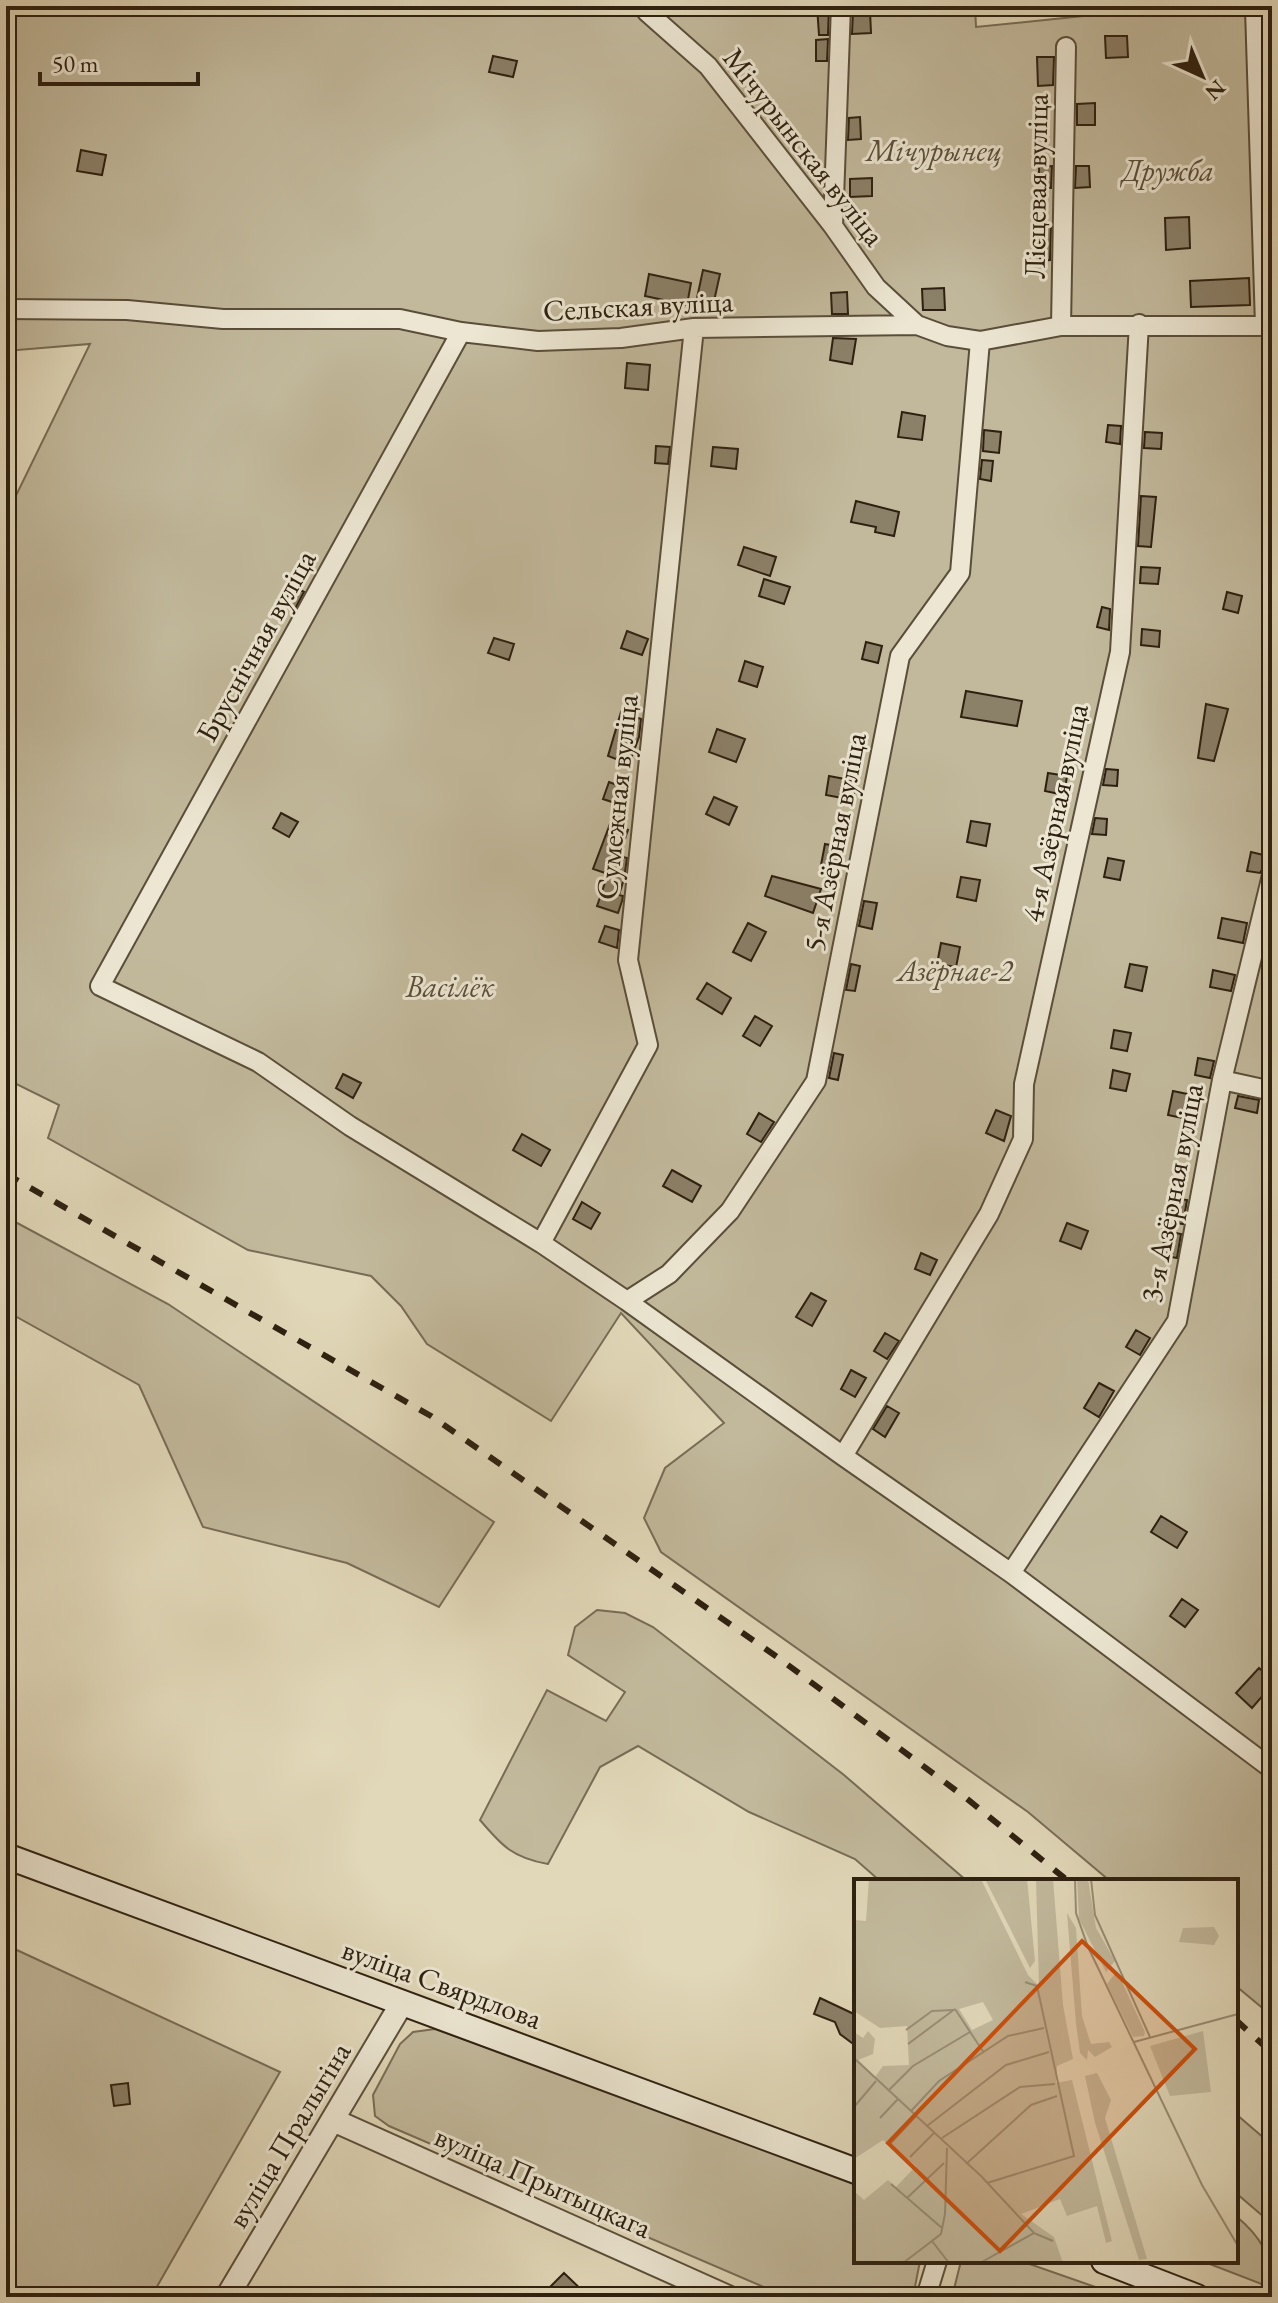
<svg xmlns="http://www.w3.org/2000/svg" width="1278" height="2303" font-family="'EB Garamond',serif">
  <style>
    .green { fill: #c2b99c; stroke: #786c56; stroke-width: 2 }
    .building { fill: #8b8068; stroke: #2d2010; stroke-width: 2 }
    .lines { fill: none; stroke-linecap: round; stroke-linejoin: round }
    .minor-casing { stroke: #5a4e3a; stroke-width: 22 }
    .tertiary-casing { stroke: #5a4e3a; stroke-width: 26 }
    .secondary-casing { stroke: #2d2010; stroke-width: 28 }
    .minor { stroke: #ece6d2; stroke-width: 18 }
    .tertiary { stroke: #ece6d2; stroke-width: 22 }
    .secondary { stroke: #ece6d2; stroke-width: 24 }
    .rail { stroke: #2d2010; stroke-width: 6; stroke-dasharray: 14 14; stroke-linecap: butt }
    .labels { text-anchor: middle; stroke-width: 6; stroke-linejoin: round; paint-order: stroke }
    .street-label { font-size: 30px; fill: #2d2010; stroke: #ece6d2 }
    .park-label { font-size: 30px; font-style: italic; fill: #5a4e3a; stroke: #ece6d2 }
    .inset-road { fill: none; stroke: #998e75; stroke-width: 2 }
    .view { fill: #cc500d; fill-opacity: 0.15; stroke: #cc500d; stroke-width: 4 }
    .inset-edge { fill: none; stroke: #2d2010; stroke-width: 4 }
  </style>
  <rect width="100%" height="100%" fill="#e1d8b9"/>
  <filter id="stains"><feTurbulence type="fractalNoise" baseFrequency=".0025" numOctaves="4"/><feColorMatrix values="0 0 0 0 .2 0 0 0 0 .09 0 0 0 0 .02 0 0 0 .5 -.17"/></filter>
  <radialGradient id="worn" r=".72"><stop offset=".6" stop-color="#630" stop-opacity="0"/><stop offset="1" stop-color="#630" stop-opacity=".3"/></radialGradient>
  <path class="green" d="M6 6H975L976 27 1180 6H1272V2016L1236 1986V1881H1110L1028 1812 661 1552 644 1518 665 1468 724 1423 621 1313 551 1421 427 1344 401 1306 371 1276 248 1250 48 1138 59 1105 6 1079V516L90 344 6 351Z
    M6 1217 168 1304 494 1522 439 1607 347 1563 203 1527 139 1385 6 1311Z
    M597 1610 625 1613 653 1627 844 1775 967 1881H880L855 1859 749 1812 638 1746 600 1767 548 1864C513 1858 502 1846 480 1820L547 1690 606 1721 625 1692 568 1655 575 1627Z
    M6 1945 280 2072 151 2297H6Z
    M435 2029 856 2181V2261H920L913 2297H787L389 2126 375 2116 373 2095 400 2044 413 2032Z
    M1236 2114 1272 2145V2224L1236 2193Z
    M1236 2216C1261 2237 1272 2255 1272 2288L1202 2261H1236Z
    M961 2261H1021L1124 2297H952Z"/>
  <path class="building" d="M817 6H829L828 35H819Z
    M870 11 871 33 852 34 853 12Z
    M1105 36H1127L1128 57 1106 58Z
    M828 39 827 61H816V40Z
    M493 56 517 61 513 77 489 72Z
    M1037 57H1054L1053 85 1038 86Z
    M1095 103V125H1077V104Z
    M860 117 861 139 848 140 849 118Z
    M81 150 106 155 102 175 77 171Z
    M1052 166 1051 188H1039V167Z
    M1076 166H1089L1090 187 1075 188Z
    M872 178V196L850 197V179Z
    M1189 217 1190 248 1166 250 1165 218Z
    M1040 226H1051L1050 260 1040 261Z
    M703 270 720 274 714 301 697 298Z
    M649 274 691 283 687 305 645 296Z
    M1249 278 1250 305 1191 307 1190 281Z
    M944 288 945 310H923L922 289Z
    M847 292 848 314H832L831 293Z
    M833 338 856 339 852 364 830 360Z
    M627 363 650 365 648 390 625 388Z
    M902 412 925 416 922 440 898 437Z
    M1108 425 1121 426 1120 444 1106 442Z
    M984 430 1001 432 999 453 983 451Z
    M1145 432 1162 433 1161 449 1144 448Z
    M656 446 670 447 668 464 655 463Z
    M713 447 738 449 736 469 711 466Z
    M982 460 993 461 991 481 980 479Z
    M1141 496 1156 497 1151 547 1138 546Z
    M856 501 899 512 894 536 875 532 876 527 851 522Z
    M744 547 776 557 770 576 738 565Z
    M1141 567 1160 568 1158 584 1140 583Z
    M764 579 790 587 784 604 759 596Z
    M293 586 304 592 295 609 284 603Z
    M1227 592 1242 596 1238 613 1223 609Z
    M1102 607 1110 609 1109 630 1097 627Z
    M1142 629 1160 631 1159 647 1141 645Z
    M627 631 648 639 642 655 621 648Z
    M494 638 514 644 509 660 488 653Z
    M866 642 882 646 878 663 862 659Z
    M745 661 763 667 757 687 739 681Z
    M966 691 1022 701 1017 726 961 717Z
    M1206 704 1228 709 1214 761 1198 758Z
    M621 712 641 719 639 737 629 764 608 756Z
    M717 729 745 739 736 762 709 752Z
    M1106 769 1118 770 1117 786 1103 785Z
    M1048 773 1067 776 1064 795 1045 791Z
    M829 776 856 781 853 800 826 795Z
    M609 782 630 790 624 806 603 799Z
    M714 797 737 807 729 825 706 814Z
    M281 813 298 822 289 837 273 828Z
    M1095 818 1107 819 1106 835 1092 834Z
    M971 821 990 824 986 846 967 842Z
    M610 824 628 830 619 856 627 858 624 879 619 895 623 896 622 901 618 913 597 906 608 874 593 869Z
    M825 844 841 847 838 868 821 865Z
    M1251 852 1272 857V863L1264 866 1260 873 1247 871Z
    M1108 858 1124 861 1120 880 1104 877Z
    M772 876 821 889 813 913 765 896Z
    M961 877 980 880 976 901 957 897Z
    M864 901 877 903 872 929 859 926Z
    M1222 918 1247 923 1243 943 1218 938Z
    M748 923 766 932 751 961 733 952Z
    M605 926 619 930 617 948 599 942Z
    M941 943 960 947 956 967 937 964Z
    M851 964 860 966 855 991 846 990Z
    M1130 964 1147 967 1142 991 1125 987Z
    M1213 970 1235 975 1231 991 1210 987Z
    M707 983 731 998 722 1014 697 999Z
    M755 1016 772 1026 760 1046 743 1036Z
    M1114 1030 1131 1033 1127 1051 1111 1048Z
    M834 1053 843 1055 838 1080 829 1078Z
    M1198 1058 1214 1061 1210 1078 1195 1075Z
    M1113 1070 1130 1074 1126 1091 1110 1088Z
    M343 1074 361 1083 353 1098 336 1088Z
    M1173 1091 1202 1097 1197 1121 1168 1115Z
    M1238 1096 1259 1100 1257 1113 1235 1108Z
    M996 1110 1011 1116 1004 1141 986 1133Z
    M759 1113 774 1122 761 1142 747 1134Z
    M522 1134 550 1150 541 1166 513 1150Z
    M672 1170 701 1186 692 1202 663 1186Z
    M1175 1198 1187 1200 1183 1224 1170 1222Z
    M582 1202 600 1213 591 1229 573 1219Z
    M1067 1223 1088 1231 1081 1249 1060 1241Z
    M1166 1231 1181 1234 1177 1258 1161 1255Z
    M921 1253 937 1260 930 1275 915 1269Z
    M811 1293 826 1301 812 1326 796 1317Z
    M1136 1330 1150 1338 1140 1355 1126 1347Z
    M885 1333 899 1341 887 1359 874 1351Z
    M851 1370 866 1378 855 1397 841 1389Z
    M1099 1383 1114 1391 1099 1417 1084 1408Z
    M887 1406 899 1413 885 1437 873 1429Z
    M1161 1516 1187 1532 1177 1548 1151 1532Z
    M1182 1599 1198 1610 1185 1627 1170 1616Z
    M1259 1668 1272 1680V1685L1252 1708 1236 1693Z
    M820 1998 856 2015V2046L840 2034 835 2022 814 2014Z
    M128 2083 130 2104 114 2106 111 2085Z
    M564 2273 589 2297H540Z"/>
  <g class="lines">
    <g class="minor-casing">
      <path id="minor" d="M644 6 647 12 708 66 833 226 876 287 917 325
        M1255 9 1265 325
        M833 226 841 6
        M6 309 127 310 223 319H400L461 332 538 341 621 338 694 328 917 325 947 336 980 341 1061 326H1272
        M1061 326 1066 47
        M461 332 100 986 258 1062 350 1126 541 1243 627 1301 843 1456 1011 1573 1272 1769
        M1222 1080 1272 1091
        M541 1243 648 1045 628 960 694 328
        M627 1301 669 1274 730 1211 816 1081 900 656 960 573 980 341
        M843 1456 989 1214 1023 1139 1024 1084 1120 652 1139 324
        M1011 1573 1177 1321 1222 1080 1272 875
        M926 2297 937 2261"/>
    </g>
    <g class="tertiary-casing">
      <path id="tertiary" d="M333 2120 728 2297
        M227 2297 402 2003"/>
    </g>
    <g class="secondary-casing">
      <path id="secondary" d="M6 1856 856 2171
        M1104 2261 1197 2297"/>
    </g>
    <use href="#minor" class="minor"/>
    <use href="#tertiary" class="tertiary"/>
    <use href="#secondary" class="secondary"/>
    <path class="rail" d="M6 1174 431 1416 780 1659 966 1798 1068 1881
      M1236 2020 1272 2053"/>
  </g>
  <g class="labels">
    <g class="street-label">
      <text transform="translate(804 147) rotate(52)" y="10">Мічурынская вуліца</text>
      <text transform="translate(1036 186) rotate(-89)" y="10">Лісцевая вуліца</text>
      <text transform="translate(638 306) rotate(-3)" y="10">Сельская вуліца</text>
      <text transform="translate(256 646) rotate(-61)" y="10">Бруснічная вуліца</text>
      <text transform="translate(617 797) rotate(-84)" y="10">Сумежная вуліца</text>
      <text transform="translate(1055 813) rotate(-78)" y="10">4-я Азёрная вуліца</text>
      <text transform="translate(835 842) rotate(-79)" y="10">5-я Азёрная вуліца</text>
      <text transform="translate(1172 1193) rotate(-79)" y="10">3-я Азёрная вуліца</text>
      <text transform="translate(442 1984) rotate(20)" y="10">вуліца Свярдлова</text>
      <text transform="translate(289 2135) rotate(-59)" y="10">вуліца Пралыгіна</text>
      <text transform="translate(543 2182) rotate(24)" y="10">вуліца Прытыцкага</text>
    </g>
    <g class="park-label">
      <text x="934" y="161">Мічурынец</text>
      <text x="1168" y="181">Дружба</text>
      <text x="955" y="981">Азёрнае-2</text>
      <text x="450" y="997">Васілёк</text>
    </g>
  </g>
  <g transform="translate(854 1879)">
    <rect width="384" height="384" fill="#e1d8b9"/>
    <path d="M15 0H127L174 96 185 107 182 0H199L209 126 219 180 203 187 202 204 218 201 258 362 252 364 243 327 213 337 206 320 167 335 200 358 209 384H0V312L10 321 34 301 42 308 62 287 29 261 0 280V153L9 159 14 152 21 160 19 175 4 181 21 198 29 187 55 186 53 147 26 149 0 132V41L12 42ZM129 123 139 141 118 151 105 130ZM131 0H173L181 82 176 89ZM223 0H234L242 49 261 82 252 93 225 40ZM213 34 222 49 228 137 237 165 255 163 258 168 241 178 234 171 233 181 226 174 222 145ZM360 48 365 57 360 66 325 63 329 49ZM263 92 291 153 290 157 279 158 253 105ZM349 152 357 213 316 217 296 167ZM243 194 257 221 251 239 293 380 285 381 241 244 231 197Z" fill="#c2b99c" fill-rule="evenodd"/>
    <path class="inset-road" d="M221 0 222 34 234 68 348 306 384 367M237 0 241 36 296 158M101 130 130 174M52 151 78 132 99 131M280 163 384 135M54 165 101 130M0 179 127 297 180 354M34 212 59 187 116 153M0 228 22 202M57 232 85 202 154 157 190 149M26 239 44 220M73 247 152 186 195 173M88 259 166 208 201 205M36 265 62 237M93 269 91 335 87 355 78 362 95 384M56 278 80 254M112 285 177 226 203 217M133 304 220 277 183 107 171 103M37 305 88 349M53 319 90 284M49 384 78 362M126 384 180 354 199 362"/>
    <path class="view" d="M228 62 341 170 146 372 34 264Z"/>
    <rect width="384" height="384" class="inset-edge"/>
  </g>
  <rect width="1278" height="2303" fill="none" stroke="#e1d8b9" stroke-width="32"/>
  <rect x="8" y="8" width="1262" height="2287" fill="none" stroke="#2d2010" stroke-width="4"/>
  <rect x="16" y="16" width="1246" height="2271" fill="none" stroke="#2d2010" stroke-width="2"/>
  <g transform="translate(1202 76) rotate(136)" stroke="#ece6d2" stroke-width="6" paint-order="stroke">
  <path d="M0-6L14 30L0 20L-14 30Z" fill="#2d2010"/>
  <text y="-12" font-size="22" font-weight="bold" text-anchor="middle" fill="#2d2010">N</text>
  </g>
  <path d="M40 72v12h158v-12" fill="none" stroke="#2d2010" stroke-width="4"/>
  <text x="52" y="72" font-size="24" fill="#2d2010" stroke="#ece6d2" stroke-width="6" paint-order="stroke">50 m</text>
  <rect width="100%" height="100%" filter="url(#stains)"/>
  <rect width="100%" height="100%" fill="url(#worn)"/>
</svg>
